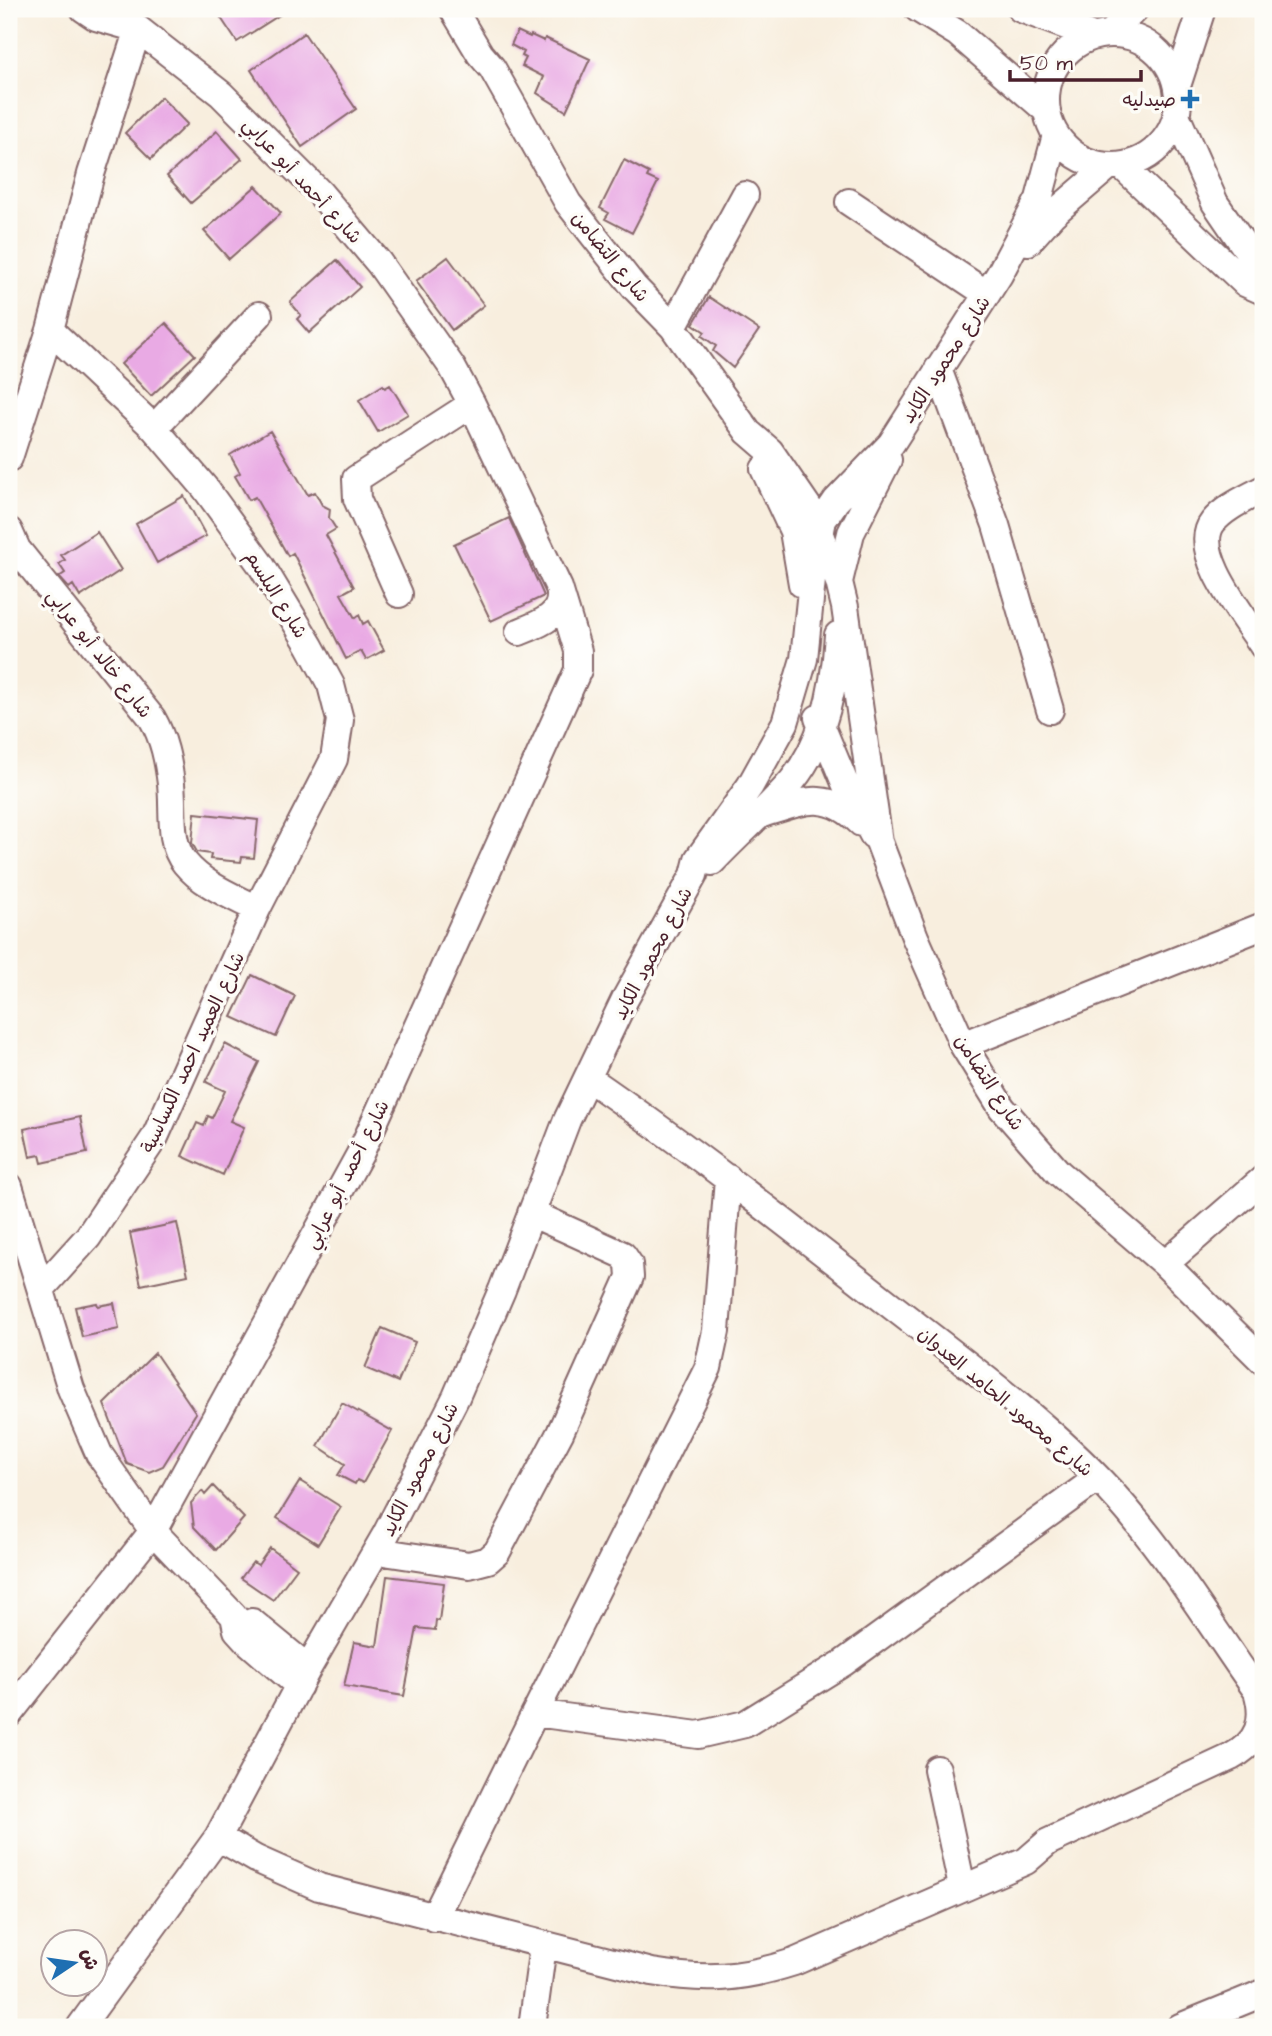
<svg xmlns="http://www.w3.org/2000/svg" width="1272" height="2036" font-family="'Architects Daughter','Playpen Sans Arabic',sans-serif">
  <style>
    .building { fill: #e9aae4 }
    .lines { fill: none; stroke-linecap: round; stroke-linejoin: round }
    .minor-casing { stroke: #87676a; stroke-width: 30 }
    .minor { stroke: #fff; stroke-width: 26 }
    .poi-dot { fill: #1f6fb2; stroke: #fdfcf7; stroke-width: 2.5 }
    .labels { text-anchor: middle; stroke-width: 7; stroke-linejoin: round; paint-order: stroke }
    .poi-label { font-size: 19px; fill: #4a1f2b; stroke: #fdfcf7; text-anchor: end }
    .street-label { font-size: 19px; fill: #4a1f2b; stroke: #fdfcf7 }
  </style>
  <rect width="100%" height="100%" fill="#fdfcf7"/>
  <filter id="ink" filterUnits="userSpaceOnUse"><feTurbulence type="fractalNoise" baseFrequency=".0143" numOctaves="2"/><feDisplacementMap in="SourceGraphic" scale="14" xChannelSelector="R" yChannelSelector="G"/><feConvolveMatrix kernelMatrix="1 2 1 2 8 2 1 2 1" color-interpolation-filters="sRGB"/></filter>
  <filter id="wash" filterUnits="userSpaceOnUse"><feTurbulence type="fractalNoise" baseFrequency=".00686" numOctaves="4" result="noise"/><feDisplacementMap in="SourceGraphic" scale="28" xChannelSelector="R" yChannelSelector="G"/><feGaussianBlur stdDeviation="1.57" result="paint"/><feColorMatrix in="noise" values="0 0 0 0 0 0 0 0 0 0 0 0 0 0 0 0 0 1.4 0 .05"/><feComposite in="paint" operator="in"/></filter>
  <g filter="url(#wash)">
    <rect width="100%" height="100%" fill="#f8eede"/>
    <g id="blocks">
      <path class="building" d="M215 9H289L237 42Z
        M517 31 530 37 531 35 544 41 545 38 590 59 566 111 537 93 544 77 522 66 526 58 522 56 524 52 511 45Z
        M304 33 356 109 302 147 251 70Z
        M161 97 187 124 151 159 125 133Z
        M217 131 242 159 191 203 167 176Z
        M624 160 649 173 647 177 658 182 632 233 605 219 609 213 600 208Z
        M256 186 281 213 229 259 204 231Z
        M448 257 484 305 452 330 416 281Z
        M337 260 360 287 309 333 297 319 301 315 290 302Z
        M709 297 759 330 733 368 713 351 716 346 702 336 705 332 693 324Z
        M166 323 195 355 151 396 121 364Z
        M383 385 385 388 390 385 408 414 378 432 359 400Z
        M270 431 308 495 315 492 322 505 330 509 329 518 336 529 326 535 354 587 341 594 355 618 359 615 363 624 368 621 384 650 366 660 361 651 346 659 293 553 288 556 255 497 249 500 235 476 240 473 230 455Z
        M184 496 206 536 157 563 136 524Z
        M509 518 544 596 491 621 454 544Z
        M97 532 121 570 80 597 73 585 69 588 59 577 65 573 59 564 65 560 61 555Z
        M195 813 258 820 254 858 242 857 241 862 210 859 211 854 197 852 192 843Z
        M252 975 295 996 276 1037 232 1017Z
        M225 1044 259 1062 230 1121 244 1127 223 1175 182 1156 197 1123 204 1126 208 1116 212 1118 225 1091 206 1082Z
        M80 1117 87 1153 42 1163 40 1155 30 1157 24 1129Z
        M177 1223 188 1275 141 1285 130 1233Z
        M97 1303 98 1306 114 1303 119 1329 82 1337 75 1307Z
        M382 1328 415 1342 398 1382 365 1368Z
        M155 1353 196 1413 163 1466 149 1472 127 1464 104 1404Z
        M342 1403 392 1431 363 1483 357 1480 355 1484 338 1475 345 1464 318 1446Z
        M300 1481 341 1507 318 1544 277 1518Z
        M213 1486 244 1518 216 1550 194 1527 191 1503 202 1491 205 1495Z
        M270 1548 297 1568 273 1600 241 1578 253 1562 258 1565Z
        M387 1576 444 1583 439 1621 436 1620 435 1630 417 1628 404 1696 344 1686 354 1642 377 1646Z"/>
    </g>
  </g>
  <g filter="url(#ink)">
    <use href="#blocks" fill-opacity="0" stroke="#87676a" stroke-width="2"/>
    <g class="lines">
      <g class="minor-casing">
        <path id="minor" d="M84 9 96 17 138 29 221 94 319 192 379 263 452 367 472 404 559 588C566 615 540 624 519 632
          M453 9 480 54 492 68 568 203 634 287 673 327 748 432 770 451 809 508 839 582 845 607 879 842 915 937 963 1045 1002 1108 1058 1172 1165 1264 1263 1361
          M918 9 957 33 1047 111
          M1021 9 1093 36
          M1111 33 1135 9
          M1046 100a66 66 0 1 1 132 0a66 66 0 1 1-132 0Z
          M1177 86 1202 9
          M1177 117 1215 203 1263 273
          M1123 167 1245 283 1263 291
          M849 202 987 294
          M1028 242 1052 215 1109 166
          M673 327 745 195
          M938 369 996 525 1050 710
          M154 428 259 315
          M9 458 50 330 91 174 138 29
          M764 469 793 531 802 584
          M1263 489C1247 498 1225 507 1213 522 1189 552 1246 619 1263 646
          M9 531 17 549 152 718C164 739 168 760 171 784 174 809 168 843 185 863 203 885 232 896 257 909
          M839 582 851 533 888 460
          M399 594 357 499 356 479 472 404
          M818 718 845 783 873 835
          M762 814C804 801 827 789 861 823
          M712 862C738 834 767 810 792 781 824 742 835 684 838 635
          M963 1045 1263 926
          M9 1186 71 1389 99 1454 153 1531 234 1616 237 1630 247 1641 299 1686
          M1165 1264 1263 1179
          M41 1289 88 1237 155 1137 257 909 334 759 340 720 331 685 310 646 261 565 205 488 154 428 50 330
          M377 1551 469 1565 488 1560 497 1552 560 1433 630 1277 629 1264 623 1255 531 1213
          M252 1622 308 1668
          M535 1713 708 1368 716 1331 728 1178
          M9 1714 153 1531 360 1154 578 670V651L559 588
          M937 1769 962 1887
          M218 1837 256 1859 319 1887 652 1972C706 1981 741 1979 794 1962L1026 1861 1048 1842 1231 1757C1259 1742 1266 1721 1257 1691 1207 1621 1160 1541 1099 1479 1035 1413 957 1357 884 1300 787 1224 690 1148 588 1078
          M434 1918 535 1713 698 1735 745 1724 843 1663 1098 1478
          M80 2027 218 1837 308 1668 386 1534 456 1397 502 1290 567 1120 625 999 694 875 698 859 750 786 785 723 804 659 813 570 823 520 836 501 891 444 999 275 1039 199 1056 135
          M532 2027 543 1946
          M1180 2027 1263 1993"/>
      </g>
      <use href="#minor" class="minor"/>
    </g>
  </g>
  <path class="poi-dot" d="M1186.5 88.5h7v7h7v7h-7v7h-7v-7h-7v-7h7z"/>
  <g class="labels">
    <g class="poi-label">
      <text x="1176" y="106">صيدليه</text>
    </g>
    <g class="street-label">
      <text transform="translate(303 180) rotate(47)" y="7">شارع أحمد أبو عرابي</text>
      <text transform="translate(611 256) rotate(51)" y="7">شارع التضامن</text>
      <text transform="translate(945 359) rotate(-57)" y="7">شارع محمود الكايد</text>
      <text transform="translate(277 594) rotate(58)" y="7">شارع البلسم</text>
      <text transform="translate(100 653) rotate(52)" y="7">شارع خالد أبو عرابي</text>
      <text transform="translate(652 953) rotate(-62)" y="7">شارع محمود الكايد</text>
      <text transform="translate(192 1052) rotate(-65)" y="7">شارع العميد احمد الكساسبة</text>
      <text transform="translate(990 1082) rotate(57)" y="7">شارع التضامن</text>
      <text transform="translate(346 1174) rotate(-63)" y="7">شارع أحمد أبو عرابي</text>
      <text transform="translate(1006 1401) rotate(40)" y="7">شارع محمود الحامد العدوان</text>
      <text transform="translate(419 1469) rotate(-63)" y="7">شارع محمود الكايد</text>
    </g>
  </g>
  <rect width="1272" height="2036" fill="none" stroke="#fdfcf7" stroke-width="35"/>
  <g transform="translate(74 1963) rotate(77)"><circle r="33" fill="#fdfcf7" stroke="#b5a4a5" stroke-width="2"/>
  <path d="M0-5L12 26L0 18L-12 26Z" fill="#1f6fb2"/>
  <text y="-10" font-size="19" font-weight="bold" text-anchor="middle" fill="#4a1f2b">ش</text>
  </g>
  <path d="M1010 70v10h131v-10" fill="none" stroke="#4a1f2b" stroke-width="3.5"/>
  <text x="1020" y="70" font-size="21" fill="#4a1f2b" stroke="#fdfcf7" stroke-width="5" paint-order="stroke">50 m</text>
</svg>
